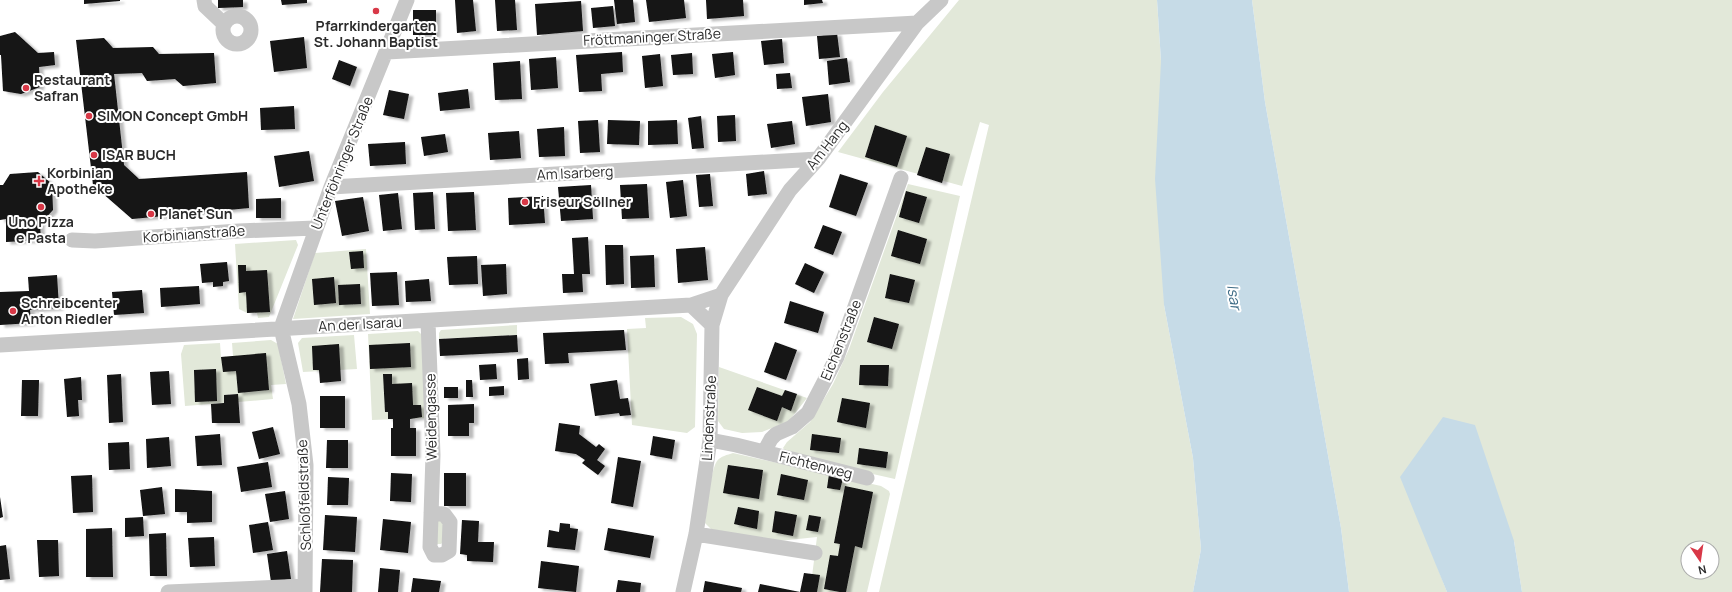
<svg xmlns="http://www.w3.org/2000/svg" width="1732" height="592" font-family="Manrope,sans-serif">
  <style>
    .green { fill: #e2e8d9; fill-rule: evenodd }
    .water { fill: #c6dbe7 }
    .building { fill: #121212; filter: url(#shadow) }
    .lines { fill: none; stroke-linecap: round; stroke-linejoin: round }
    .street { stroke: #c8c8c8; stroke-width: 15 }
    .poi-dot { fill: #d83847; stroke: #fff; stroke-width: 1.5 }
    .labels { text-anchor: middle; stroke-width: 4; stroke-linejoin: round; paint-order: stroke }
    .poi-label { font-size: 14px; font-weight: bold; fill: #2b2b2b; stroke: #fff; text-anchor: start }
    .street-label { font-size: 14px; fill: #2b2b2b; stroke: #fff }
    .water-label { font-size: 15px; font-style: italic; fill: #406d87; stroke: #fff }
  </style>
  <defs>
    <filter id="shadow"><feDropShadow dx="4.5" dy="2.5" stdDeviation="1" flood-color="#0004"/></filter>
  </defs>
  <rect width="100%" height="100%" fill="#fff"/>
  <path class="green" d="M959 0H1157L1161 61 1164 305 1193 458 1201 549 1193 592H879L989 125 980 122 962 186 838 152 883 92Z
    M1252 0H1732V592H1522L1514 541 1428 543 1447 592H1349L1341 528 1265 102ZM1688 548H1712V572H1688Z
    M908 184 960 196 895 479 788 455 783 448 787 442 810 422 833 384 849 349Z
    M296 240 298 245 269 317 258 318 257 313H247L239 309 235 244Z
    M366 249 370 314 293 319 315 253Z
    M681 317 693 324 697 334 695 427 687 433 632 425 627 329 646 328 645 318Z
    M517 325V335L439 339V333L441 330Z
    M418 331 422 335 427 418 372 420 368 334Z
    M354 335 357 369 303 372 298 343 302 338Z
    M271 340 278 344 286 384 271 385 273 399 238 402 237 394 224 395V403L185 406 181 354 184 345 220 343 221 357 233 356 232 343Z
    M719 367 807 398 789 421 762 432 742 433 724 429 718 421Z
    M733 453 881 486 889 491 890 494 867 592H810L817 537 779 541 712 530 705 523C707 509 710 472 717 461 721 456 727 455 733 453Z
    M436 520 444 521 443 542 441 544H436Z"/>
  <path class="water" d="M1157 0H1252L1265 102 1341 528 1349 592H1193L1201 549 1193 458 1164 305 1155 179 1161 61Z
    M1443 417 1475 425 1514 541 1522 592H1447L1400 477Z"/>
  <path class="building" d="M84 0H120V1L84 4Z
    M218 0H243V7L218 8Z
    M281 0H307V3L282 5Z
    M455 0H473L476 31 457 33Z
    M495 0H515L517 30 497 31Z
    M614 0H633L635 22 617 24Z
    M646 0H684L686 18 649 22Z
    M706 0H743L744 16 707 19Z
    M804 0H822L823 3 804 5Z
    M581 1 583 31 537 35 535 4Z
    M613 6 615 26 593 28 591 8Z
    M413 10H436V35H413Z
    M15 32 38 53 54 52 55 65 39 67 40 87 21 94 3 91 1 55H0V36Z
    M837 33 840 57 819 59 817 36Z
    M304 37 307 68 274 72 270 41Z
    M104 38 113 48 153 47 159 54 214 53 216 83 183 86 175 79 147 81 142 73 114 74 124 165 139 179 247 172 249 208 132 219 93 185 76 40Z
    M782 39 784 63 764 65 761 41Z
    M622 52 623 72 601 74 602 91 579 92 576 55Z
    M733 52 735 75 715 78 712 54Z
    M692 53 693 74 673 75 671 55Z
    M660 54 663 86 645 88 642 56Z
    M556 57 558 88 531 90 529 59Z
    M847 58 850 82 829 85 827 61Z
    M339 60 357 67 350 86 332 79Z
    M520 61 522 99 495 100 493 63Z
    M790 73 792 88 777 89 776 74Z
    M468 89 470 108 440 111 438 93Z
    M389 90 409 94 404 119 383 115Z
    M828 94 831 122 806 126 802 97Z
    M294 106 295 129 261 130 260 108Z
    M735 115 736 141 718 142 717 116Z
    M701 116 704 148 692 149 688 118Z
    M598 120 600 152 580 153 578 121Z
    M608 120 640 121 639 145 607 144Z
    M677 120 678 144 648 145V121Z
    M792 121 795 144 771 148 767 124Z
    M875 125 907 136 897 167 865 157Z
    M564 127 565 156 539 157 537 129Z
    M519 131 521 158 490 160 488 133Z
    M445 134 448 152 424 156 421 137Z
    M405 142 406 164 370 166 368 144Z
    M926 147 950 154 942 183 917 175Z
    M309 151 314 181 279 187 274 156Z
    M764 171 767 194 748 196 746 174Z
    M38 172 52 184 53 210 40 224 41 240 6 242V219L0 220V185H3L10 174Z
    M710 174 713 206 699 207 696 175Z
    M840 174 868 183 856 216 829 207Z
    M683 180 687 216 670 218 666 182Z
    M647 184 649 218 622 219 620 185Z
    M591 185 593 219 561 221 558 187Z
    M906 191 927 197 919 223 899 217Z
    M433 192 435 229 415 230 413 193Z
    M474 192 476 230 448 231 446 193Z
    M398 193 402 229 383 231 379 195Z
    M543 196 545 223 509 225 508 198Z
    M363 197 369 231 342 236 335 201Z
    M281 198V218H256V199Z
    M823 225 842 232 833 255 814 248Z
    M898 230 927 239 920 264 891 256Z
    M588 237 590 274H582L583 292 563 293 562 274H574L572 238Z
    M605 245H623L624 284 606 285Z
    M705 247 708 280 678 283 676 249Z
    M363 251 364 268 351 269 349 252Z
    M654 255 655 287 631 288 630 256Z
    M477 256 478 284 449 285 447 257Z
    M227 262 229 281 223 282V286L213 287V282L202 283 200 264Z
    M805 263 824 272 814 293 795 284Z
    M506 264 507 294 483 296 481 265Z
    M238 265H246V271L267 270 270 312 247 313 246 292 239 293Z
    M397 272 399 305 372 306 370 273Z
    M890 274 915 280 909 303 885 298Z
    M57 275 59 308 30 310 31 323 0 325V292L29 291 28 277Z
    M334 277 336 303 314 305 312 279Z
    M429 279 431 301 406 302 405 281Z
    M360 284 361 304 339 305 338 285Z
    M199 286 200 304 161 307 160 288Z
    M142 290 144 313 114 315 112 292Z
    M790 301 824 312 818 333 784 323Z
    M874 317 899 324 892 349 867 342Z
    M624 330 626 350 568 353 569 363 545 364 543 333Z
    M517 335 518 352 440 356 439 339Z
    M775 342 797 350 786 380 764 372Z
    M410 343 411 367 370 369 369 345Z
    M339 344 341 381 320 383 319 370H313L312 346Z
    M266 353 269 390 238 393 236 371 223 372 221 357Z
    M528 358 529 379 518 380 517 359Z
    M496 364 497 379 480 380 479 365Z
    M860 365H889L888 386 859 385Z
    M216 369 217 401 195 402 194 370Z
    M169 371 171 404 152 405 150 372Z
    M121 374 123 422 109 423 107 375Z
    M383 374H392V384L412 383 413 405H421L422 417 410 419V428H416V456H391V428H393V419H388V412H385Z
    M81 377 82 400H78L79 416 67 417 64 379Z
    M22 380H39L38 416H21Z
    M466 380H472L473 397H466Z
    M617 380 620 399 628 398 631 415 620 416 619 413 595 416 590 384Z
    M504 386V395L489 396V387Z
    M444 387H458V398H444Z
    M757 387 782 396 785 390 797 394 791 411 782 407 777 421 748 410Z
    M238 394 240 423H212L211 404 224 403V395Z
    M320 396H345V428H320Z
    M842 398 870 403 866 428 837 422Z
    M474 404V423H469V436H448V405Z
    M559 423 580 426 579 434 596 447 599 444 605 449 597 460 605 466 598 475 582 463 585 460 576 454 555 451Z
    M273 427 280 454 259 459 252 432Z
    M220 434 222 465 197 466 195 436Z
    M812 434 841 438 839 453 810 450Z
    M653 436 675 440 672 459 650 455Z
    M169 437 171 466 147 468 146 439Z
    M327 440H348V468H326Z
    M129 442 130 469 109 470 108 443Z
    M859 448 888 452 886 468 857 464Z
    M618 457 641 461 633 507 611 503Z
    M268 462 272 487 241 492 237 467Z
    M728 465 763 470 759 499 723 493Z
    M391 473 412 474 411 502 390 501Z
    M444 473H466V506H444Z
    M781 474 808 480 804 500 777 495Z
    M829 474 843 478 840 490 827 488Z
    M92 475 93 512 73 513 71 476Z
    M328 477 349 478 348 505H327Z
    M845 486 873 492 862 548 855 546 846 592H840L824 589 830 555 838 556 840 544 834 543Z
    M162 487 165 514 143 516 140 490Z
    M175 489 212 491V522L187 523V512H175Z
    M285 491 289 519 270 522 265 494Z
    M0 497 3 517 0 518Z
    M738 507 759 511 757 529 734 524Z
    M775 511 797 515 793 536 772 532Z
    M325 515 357 517 355 552 323 550Z
    M809 515 821 517 818 532 806 530Z
    M143 517 144 536 125 537V518Z
    M383 519 411 522 408 553 380 550Z
    M462 520 479 521 478 542H494L493 562 467 561V555L460 554Z
    M268 522 273 550 253 553 249 525Z
    M560 523 570 524V528L578 529 575 550 547 547 549 530 559 532Z
    M112 528 113 577H86V529Z
    M608 528 654 536 650 558 604 550Z
    M166 533 167 576H150L149 534Z
    M214 537 215 566 190 567 188 538Z
    M37 540H58L59 576 39 577Z
    M6 545 10 579 0 580V546Z
    M287 551 291 579 271 582 267 554Z
    M322 559 353 560 352 592H320Z
    M541 561 579 566 576 592 538 588Z
    M380 568 400 570 398 592H378Z
    M804 573 820 575 817 592H758L760 584 800 592Z
    M413 578 441 581 439 592H411Z
    M618 580 641 583 640 592H616Z
    M705 581 742 588 741 592H703Z"/>
  <g class="lines">
    <path class="street" d="M204 0 205 6 224 24
      M223 30a14 14 0 1 1 28 0a14 14 0 1 1-28 0Z
      M387 52 917 23
      M331 187 818 159
      M72 240 95 241 239 231 315 228
      M691 305 721 295
      M428 321 433 455 430 547 434 555H442L449 551 450 522 444 514 431 513
      M0 345 691 305 712 325
      M710 440 736 445 867 478
      M764 452 771 439 776 434 792 427 808 413 837 357 901 178
      M696 534 815 553
      M168 592 305 586
      M305 592 306 465 299 404 281 328 331 187 407 0
      M683 592 696 534 710 440 712 325 721 295 790 190 818 159 917 23 941 0"/>
  </g>
  <g class="poi-dot">
    <circle cx="376" cy="11" r="4"/>
    <circle cx="26" cy="88" r="4"/>
    <circle cx="89" cy="116" r="4"/>
    <circle cx="94" cy="155" r="4"/>
    <path d="M37 175h4v4h4v4h-4v4h-4v-4h-4v-4h4z"/>
    <circle cx="525" cy="202" r="4"/>
    <circle cx="41" cy="207" r="4"/>
    <circle cx="151" cy="214" r="4"/>
    <circle cx="13" cy="311" r="4"/>
  </g>
  <g class="labels">
    <g class="poi-label">
      <text x="376" y="31" text-anchor="middle">Pfarrkindergarten<tspan x="376" dy="16">St. Johann Baptist</tspan></text>
      <text x="34" y="85">Restaurant<tspan x="34" dy="16">Safran</tspan></text>
      <text x="97" y="121">SIMON Concept GmbH</text>
      <text x="102" y="160">ISAR BUCH</text>
      <text x="47" y="178">Korbinian<tspan x="47" dy="16">Apotheke</tspan></text>
      <text x="533" y="207">Friseur Söllner</text>
      <text x="159" y="219">Planet Sun</text>
      <text x="41" y="227" text-anchor="middle">Uno Pizza<tspan x="41" dy="16">e Pasta</tspan></text>
      <text x="21" y="308">Schreibcenter<tspan x="21" dy="16">Anton Riedler</tspan></text>
    </g>
    <g class="street-label">
      <text transform="translate(652 37) rotate(-3)" y="5">Fröttmaninger Straße</text>
      <text transform="translate(827 145) rotate(-52)" y="5">Am Hang</text>
      <text transform="translate(342 163) rotate(-68)" y="5">Unterföhringer Straße</text>
      <text transform="translate(575 173) rotate(-3)" y="5">Am Isarberg</text>
      <text transform="translate(194 234) rotate(-4)" y="5">Korbinianstraße</text>
      <text transform="translate(360 324) rotate(-3)" y="5">An der Isarau</text>
      <text transform="translate(841 340) rotate(-68)" y="5">Eichenstraße</text>
      <text transform="translate(431 417) rotate(-91)" y="5">Weidengasse</text>
      <text transform="translate(709 418) rotate(-87)" y="5">Lindenstraße</text>
      <text transform="translate(816 465) rotate(14)" y="5">Fichtenweg</text>
      <text transform="translate(304 495) rotate(-92)" y="5">Schloßfeldstraße</text>
    </g>
    <g class="water-label">
      <text transform="translate(1234 297) rotate(80)" y="5">Isar</text>
    </g>
  </g>
  <g transform="translate(1700 560) rotate(167)"><circle r="19" fill="#ffffff" stroke="#aaaaaa"/>
  <path d="M0-3L7 15L0 10L-7 15Z" fill="#d83847"/>
  <text y="-6" font-size="11" font-weight="bold" text-anchor="middle" fill="#2b2b2b">N</text>
  </g>
</svg>
